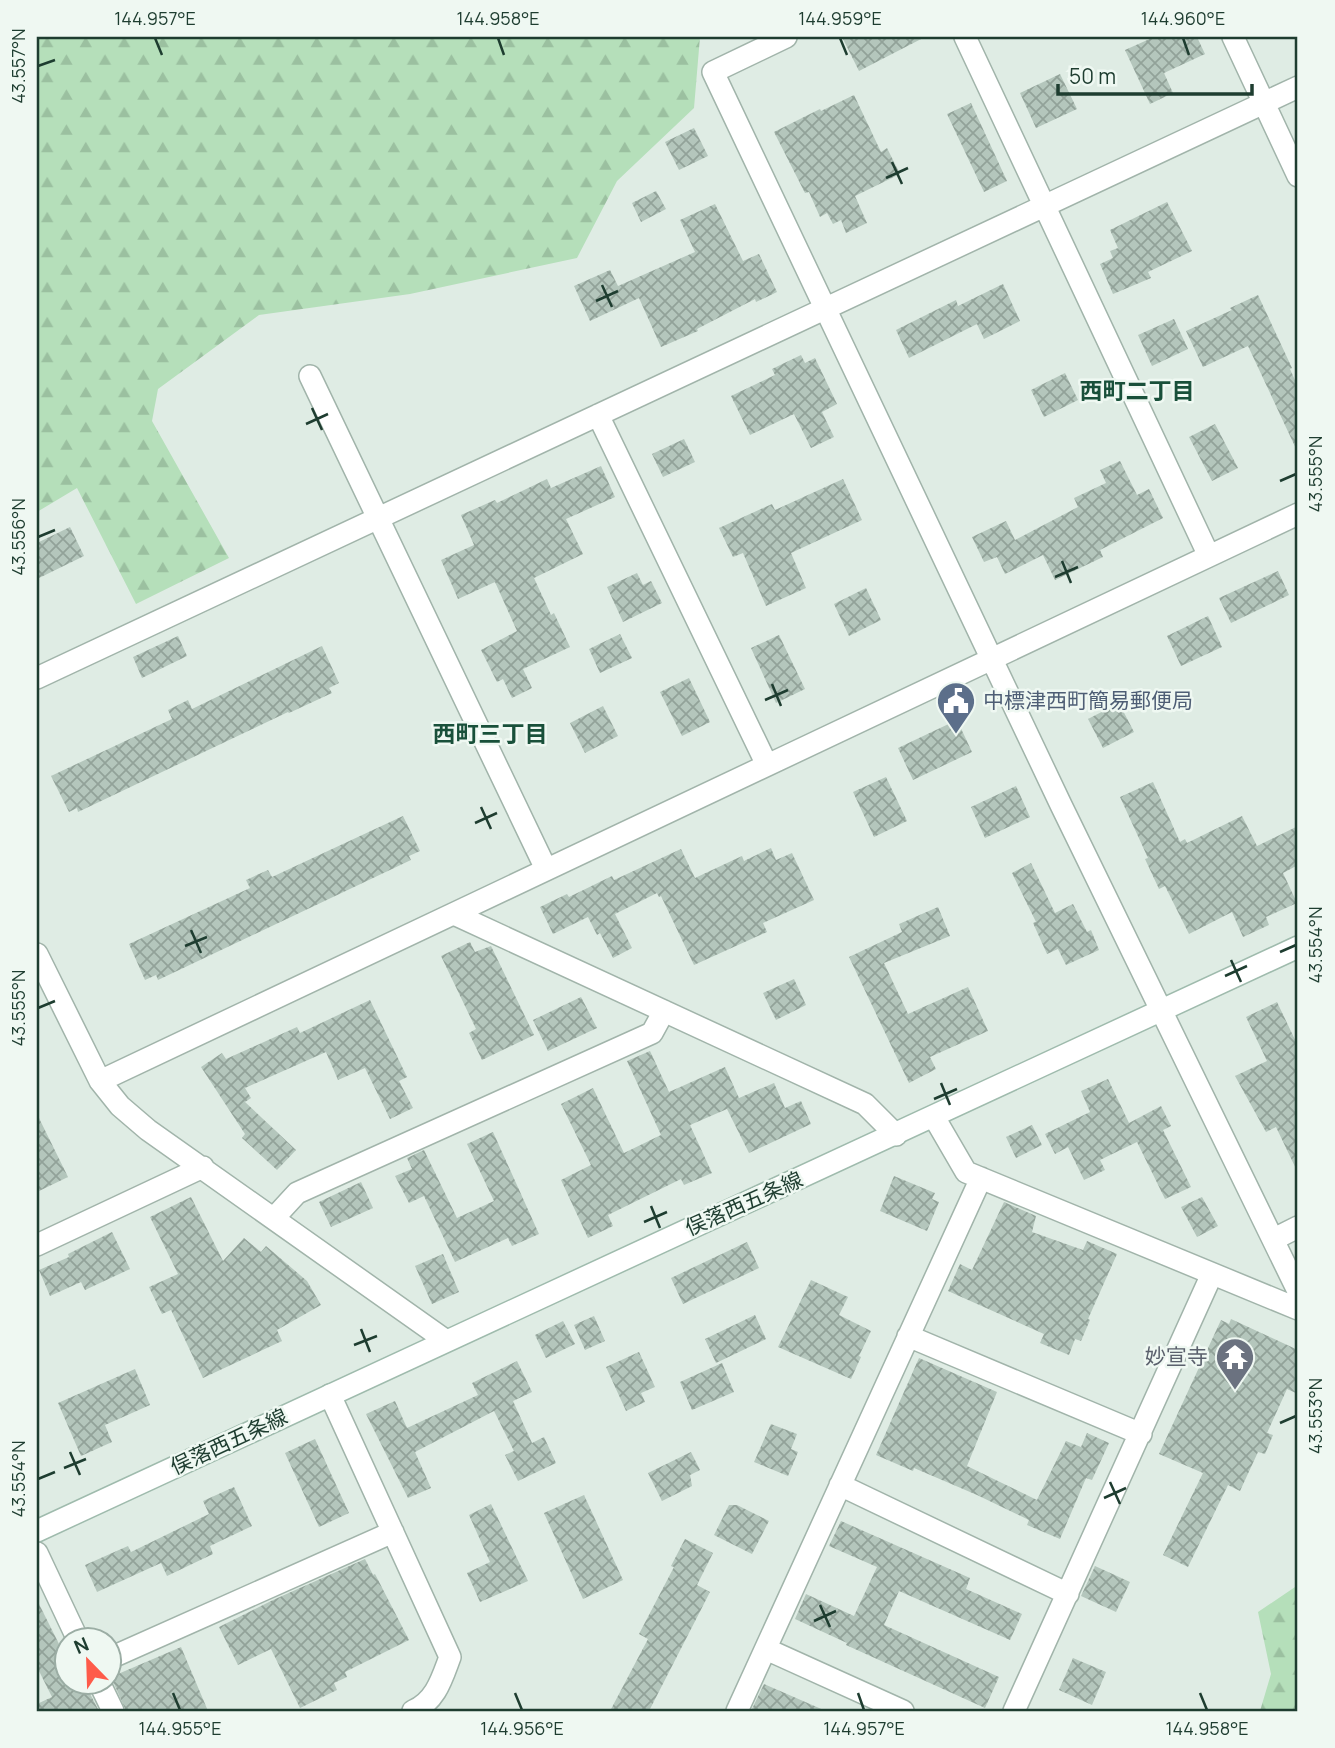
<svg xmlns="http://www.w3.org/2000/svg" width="1335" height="1748" font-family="Manrope,'Noto Sans JP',sans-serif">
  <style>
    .forest { fill: url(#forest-firs) }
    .building { fill: url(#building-cross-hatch) }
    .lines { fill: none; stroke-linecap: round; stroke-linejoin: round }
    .street-casing { stroke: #a1b4aa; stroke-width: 24 }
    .secondary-casing { stroke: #9fbbad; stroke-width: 24 }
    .street { stroke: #fff; stroke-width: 21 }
    .secondary { stroke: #fff; stroke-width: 21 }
    .ticks { fill: none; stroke: #1e3d30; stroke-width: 2.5 }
    .labels { text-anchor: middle; stroke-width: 5; stroke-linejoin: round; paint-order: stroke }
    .service-label { font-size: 21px; fill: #4e5e75; stroke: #eff8f2; text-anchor: start }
    .street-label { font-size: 21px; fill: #1e3d30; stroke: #eff8f2 }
    .worship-label { font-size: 21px; fill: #5b616d; stroke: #eff8f2; text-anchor: end }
    .neighbourhood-label { font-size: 23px; font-weight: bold; fill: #19503a; stroke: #eff8f2 }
    .neatline { fill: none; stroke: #1e3d30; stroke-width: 2.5 }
    .ticks-label { font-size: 18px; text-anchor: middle; fill: #1e3d30 }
  </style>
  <defs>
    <pattern id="forest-firs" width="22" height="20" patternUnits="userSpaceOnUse" patternTransform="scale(1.75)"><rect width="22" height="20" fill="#b5dfba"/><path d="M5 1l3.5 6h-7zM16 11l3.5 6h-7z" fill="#9bc0a0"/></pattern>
    <pattern id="building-cross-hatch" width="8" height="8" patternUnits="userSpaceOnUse" patternTransform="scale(1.75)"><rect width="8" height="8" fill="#b4c6bc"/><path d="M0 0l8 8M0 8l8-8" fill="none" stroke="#92a299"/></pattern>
  </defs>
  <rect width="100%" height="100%" fill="#dfece4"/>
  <path class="forest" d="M37 37H700L694 108 617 181 577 258 410 294 259 315 158 389 152 421 229 558 136 604 77 488 37 512Z
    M1298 1585V1711H1260L1271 1674 1258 1612Z"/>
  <path class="building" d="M842 37H925L859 71Z
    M1154 37H1197L1205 54 1164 73 1173 93 1150 104 1125 50Z
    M1060 74 1077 109 1036 128 1020 93Z
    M854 95 881 152 887 148 900 174 855 196 867 223 846 233 841 220 833 224 827 213 820 217 809 192 805 193 774 132 820 109 821 111Z
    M971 103 1007 181 984 192 947 114Z
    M694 128 708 156 679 170 665 142Z
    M656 191 666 209 641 222 632 203Z
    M1167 202 1192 251 1148 272 1151 278 1113 294 1100 264 1113 258 1110 251 1118 248 1110 230Z
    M715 204 743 261 759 254 777 292 756 302 755 299 697 329 698 331 661 347 639 298 590 321 574 286 610 270 618 286 695 252 680 220Z
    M1003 284 1020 321 984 339 977 324 909 358 896 330 956 300 958 306Z
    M1258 295 1292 368 1290 369 1298 387V453L1248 346 1203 367 1186 331 1232 310 1230 308Z
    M1174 319 1188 349 1152 366 1138 335Z
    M801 355 805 363 815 358 837 404 822 412 834 437 811 448 794 414 750 435 731 396 775 375 772 369Z
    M1065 373 1078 400 1044 417 1031 390Z
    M1215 424 1238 468 1212 481 1189 437Z
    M684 439 695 462 663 477 652 454Z
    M1120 461 1137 495 1149 489 1163 518 1100 550 1103 557 1055 580 1043 555 1005 574 997 557 984 562 972 537 1006 521 1015 540 1078 507 1074 498 1106 483 1100 470Z
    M601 466 615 497 566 519 583 554 534 578 551 615 554 613 570 647 523 669 532 688 512 698 503 679 497 682 481 650 517 631 495 582 458 599 441 560 474 545 461 515 495 500 497 503 547 479 551 488Z
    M843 479 862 520 791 553 806 588 766 606 743 553 733 557 719 528 772 504 775 510Z
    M70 527 84 556 37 579V543Z
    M1278 571 1289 595 1231 623 1219 598Z
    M637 573 643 585 651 581 662 603 623 622 607 587Z
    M866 588 881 620 849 636 834 604Z
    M1208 616 1222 647 1181 666 1167 636Z
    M620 634 632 658 600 673 589 649Z
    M779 635 805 689 776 703 751 648Z
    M178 636 187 656 142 678 133 657Z
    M322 646 339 683 329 688 332 693 289 713 288 712 78 812 77 808 69 812 51 776 172 719 168 710 188 700 192 709Z
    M689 678 710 722 682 736 660 692Z
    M1119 703 1134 732 1103 748 1088 719Z
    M603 706 618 736 585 753 570 723Z
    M957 720 972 752 913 780 898 748Z
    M886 777 907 821 874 837 853 792Z
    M1153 782 1180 842 1185 839 1187 843 1242 816 1257 846 1298 826V865L1283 873 1297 903 1266 917 1269 925 1243 937 1232 912 1189 934 1165 886 1159 889 1145 859 1148 858 1120 797Z
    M1016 786 1030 817 985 838 971 807Z
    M403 816 420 851 409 856 411 860 158 980 156 975 145 980 129 944 250 888 246 880 268 870 272 877Z
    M771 848 776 860 792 853 814 900 763 923 767 932 694 965 661 896 659 897 657 893 615 914 632 948 613 958 600 933 597 935 588 917 553 934 540 907 567 894 569 897 612 876 614 880 681 849 695 878 742 856 744 861Z
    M1031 863 1055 913 1073 904 1087 932 1091 930 1099 950 1066 965 1058 949 1047 954 1033 923 1036 922 1012 873Z
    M938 907 950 936 884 963 908 1014 968 987 988 1031 930 1057 936 1069 909 1083 849 957 902 932 899 924Z
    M470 942 475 952 491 946 534 1035 482 1060 469 1033 476 1029 441 956Z
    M794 979 806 1005 776 1020 763 993Z
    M581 997 597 1028 548 1051 533 1020Z
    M370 1000 407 1077 399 1081 413 1108 390 1119 365 1068 338 1080 326 1052 245 1088 251 1098 245 1102 296 1150 277 1170 242 1138 245 1134 201 1067 222 1053 226 1059 297 1027 300 1033Z
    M1277 1002 1298 1046V1173L1276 1127 1266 1132 1235 1076 1267 1061 1246 1017Z
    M650 1051 669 1092 725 1067 739 1098 774 1083 785 1108 801 1101 811 1124 749 1153 727 1109 690 1125 712 1173 684 1185 681 1179 608 1215 613 1226 588 1238 561 1180 591 1165 561 1104 593 1088 624 1153 661 1135 627 1061Z
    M1108 1079 1129 1123 1161 1106 1171 1126 1163 1130 1191 1187 1165 1199 1137 1142 1100 1160 1105 1170 1084 1180 1068 1147 1055 1154 1045 1134 1090 1112 1081 1091Z
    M37 1114 68 1177 37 1192Z
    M1032 1125 1042 1145 1016 1158 1006 1137Z
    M493 1132 539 1234 512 1246 508 1238 455 1262 424 1196 409 1203 395 1176 412 1169 407 1158 424 1150 457 1218 494 1201 467 1144Z
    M894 1176 935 1193 932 1199 939 1202 927 1231 880 1211Z
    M361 1182 373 1208 331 1227 319 1202Z
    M191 1197 223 1261 244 1238 261 1252 266 1246 307 1281 321 1305 277 1330 282 1341 203 1378 171 1310 162 1314 149 1287 178 1274 150 1217Z
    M1202 1197 1218 1226 1197 1237 1181 1207Z
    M1004 1202 1036 1216 1032 1232 1083 1250 1087 1241 1117 1254 1088 1319 1090 1320 1081 1341 1075 1339 1069 1355 1040 1343 1044 1334 948 1291 960 1264 972 1270Z
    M112 1232 130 1269 85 1290 81 1282 50 1296 39 1270 69 1257 68 1254Z
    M747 1242 759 1268 683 1304 671 1278Z
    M443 1254 459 1292 432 1304 415 1266Z
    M811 1280 848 1297 839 1315 871 1331 859 1356 861 1357 851 1379 778 1347Z
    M755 1315 766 1339 716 1363 705 1339Z
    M594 1316 605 1341 585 1350 574 1325Z
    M1231 1319 1298 1350V1394L1287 1389 1267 1433 1273 1435 1265 1454 1258 1452 1240 1491 1228 1485 1188 1567 1163 1555 1203 1473 1159 1454 1221 1320 1229 1324Z
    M563 1321 575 1344 546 1358 535 1335Z
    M639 1352 655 1387 641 1393 645 1402 626 1411 606 1367Z
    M919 1358 997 1392 967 1466 1037 1500 1066 1441 1081 1447 1087 1433 1109 1443 1092 1480 1086 1478 1060 1539 1027 1525 1029 1520 977 1495 914 1468 913 1471 876 1455Z
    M517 1361 532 1392 513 1401 532 1443 544 1437 556 1463 518 1481 505 1455 514 1451 494 1411 415 1452 431 1488 408 1498 366 1414 395 1401 407 1428 478 1395 472 1383Z
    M722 1363 734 1392 692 1410 680 1382Z
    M135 1369 150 1405 105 1425 112 1442 81 1456 58 1403Z
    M771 1424 797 1434 791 1449 798 1452 788 1476 754 1462Z
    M315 1439 349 1513 319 1527 285 1453Z
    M691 1452 700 1470 690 1475 692 1486 662 1501 648 1473Z
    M234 1487 252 1526 210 1546 213 1554 167 1576 161 1563 97 1592 85 1565 128 1546 131 1552 209 1514 203 1501Z
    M584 1495 623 1580 583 1599 544 1513Z
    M491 1504 528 1581 480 1602 467 1573 490 1562 469 1515Z
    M729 1505H737L769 1521 752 1554 714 1535Z
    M841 1521 970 1578 966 1589 1022 1614 1010 1640 899 1591 884 1625 999 1677 985 1708 846 1645 847 1643 795 1619 806 1594 854 1616 877 1567 829 1546Z
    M685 1539 713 1553 697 1585 710 1592 649 1711H610L648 1639 639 1634 674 1567 671 1566Z
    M365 1559 373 1575 375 1574 409 1640 345 1672 347 1677 334 1683 337 1690 300 1708 271 1649 238 1665 219 1627 273 1600Z
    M1095 1566 1130 1582 1116 1612 1081 1596Z
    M37 1600 66 1658V1682H79L83 1690 87 1688 99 1711H37V1704L52 1697 37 1667Z
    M181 1647 208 1711H126L111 1677Z
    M1073 1658 1106 1672 1092 1705 1059 1690Z
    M764 1684 826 1711H751Z"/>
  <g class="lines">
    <g class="street-casing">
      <path id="street" d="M786 37 713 72 1061 805 1298 1291
        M965 37 1209 556
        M1233 37 1298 176
        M310 376 546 869
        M598 415 767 765
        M37 678C458 483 878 285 1298 87
        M454 914 865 1104 896 1135
        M37 954 100 1081 120 1106 148 1130 445 1340
        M100 1081 1298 514
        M934 1117 966 1172 1298 1309
        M274 1218 297 1193 652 1033 664 1011
        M1274 1239 1298 1227
        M37 1245 203 1167
        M908 1336 1141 1434
        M330 1395 450 1657C442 1678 436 1701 413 1711
        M840 1485 1068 1594
        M37 1553 78 1640
        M766 1649 903 1711
        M108 1659 393 1532
        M99 1682 113 1711
        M737 1711 981 1178
        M1014 1711 1212 1274"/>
    </g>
    <g class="secondary-casing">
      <path id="secondary" d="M37 1531 1298 947"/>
    </g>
    <use href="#street" class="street"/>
    <use href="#secondary" class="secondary"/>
  </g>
  <path class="ticks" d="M155 38 162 55M498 38 504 55M840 38 847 55M1183 38 1189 55M38 66 55 60M892 162 902 184M886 178 908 168M602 285 612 307M596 301 618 291M312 408 322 430M306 424 328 414M1280 481 1296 474M38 537 55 530M1062 561 1071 583M1055 577 1078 567M772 684 781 706M765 700 788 690M481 807 491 829M475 823 497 813M191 930 201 953M185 946 207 937M1280 952 1296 945M1231 960 1241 982M1225 976 1247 966M38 1008 55 1001M941 1083 950 1105M934 1099 957 1089M651 1206 660 1228M644 1222 667 1212M361 1329 370 1352M354 1345 377 1336M1280 1423 1296 1416M70 1452 80 1475M64 1468 86 1459M38 1479 55 1472M1110 1482 1120 1504M1104 1498 1126 1488M820 1605 830 1627M814 1621 836 1611M173 1693 180 1710M515 1693 522 1710M858 1693 864 1710M1200 1693 1207 1710"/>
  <defs>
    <g id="civic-pin" transform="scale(2.0125)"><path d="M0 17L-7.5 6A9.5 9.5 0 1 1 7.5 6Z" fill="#5c6f8a" stroke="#eff8f2"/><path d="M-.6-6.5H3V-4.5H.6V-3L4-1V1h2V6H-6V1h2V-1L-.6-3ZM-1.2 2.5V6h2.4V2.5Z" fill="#fff"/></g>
    <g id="temple-pin" transform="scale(2.0125)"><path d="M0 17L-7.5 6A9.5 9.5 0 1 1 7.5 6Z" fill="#6b7280" stroke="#eff8f2"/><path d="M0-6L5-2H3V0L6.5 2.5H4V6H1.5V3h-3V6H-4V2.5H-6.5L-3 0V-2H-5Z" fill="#fff"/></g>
  </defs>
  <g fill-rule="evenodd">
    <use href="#civic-pin" x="956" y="701"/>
    <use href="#temple-pin" x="1235" y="1357"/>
  </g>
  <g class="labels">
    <g class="service-label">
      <text x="983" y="708">中標津西町簡易郵便局</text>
    </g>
    <g class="street-label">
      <text transform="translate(744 1204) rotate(-24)" y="7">俣落西五条線</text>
      <text transform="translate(229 1442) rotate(-25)" y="7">俣落西五条線</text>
    </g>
    <g class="worship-label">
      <text x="1208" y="1364">妙宣寺</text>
    </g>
    <g class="neighbourhood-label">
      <text x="1137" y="399">西町二丁目</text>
      <text x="490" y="742">西町三丁目</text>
    </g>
  </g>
  <rect width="1335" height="1748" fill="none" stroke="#eff8f2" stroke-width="77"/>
  <g transform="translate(88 1661) rotate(337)"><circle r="33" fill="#eff8f2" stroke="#9bada4" stroke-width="2"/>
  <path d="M0-5L12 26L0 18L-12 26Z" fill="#fe5b4a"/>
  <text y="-10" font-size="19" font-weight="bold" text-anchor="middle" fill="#1e3d30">N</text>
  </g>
  <path d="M1058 84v10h194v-10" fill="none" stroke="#1e3d30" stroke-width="3.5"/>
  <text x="1069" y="84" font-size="21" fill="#1e3d30" stroke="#eff8f2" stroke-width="5" paint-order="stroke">50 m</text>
  <rect x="38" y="38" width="1258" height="1672" class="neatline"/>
  <g class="ticks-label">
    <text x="155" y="25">144.957°E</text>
    <text x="498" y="25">144.958°E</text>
    <text x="840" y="25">144.959°E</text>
    <text x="1183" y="25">144.960°E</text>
    <text transform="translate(19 66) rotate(-90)" y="6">43.557°N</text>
    <text transform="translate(1316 474) rotate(-90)" y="6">43.555°N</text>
    <text transform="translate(19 537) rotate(-90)" y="6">43.556°N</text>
    <text transform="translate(1316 945) rotate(-90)" y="6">43.554°N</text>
    <text transform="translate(19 1008) rotate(-90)" y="6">43.555°N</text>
    <text transform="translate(1316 1416) rotate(-90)" y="6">43.553°N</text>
    <text transform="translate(19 1479) rotate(-90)" y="6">43.554°N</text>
    <text x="180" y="1735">144.955°E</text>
    <text x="522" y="1735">144.956°E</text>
    <text x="864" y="1735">144.957°E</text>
    <text x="1207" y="1735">144.958°E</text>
  </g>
</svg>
